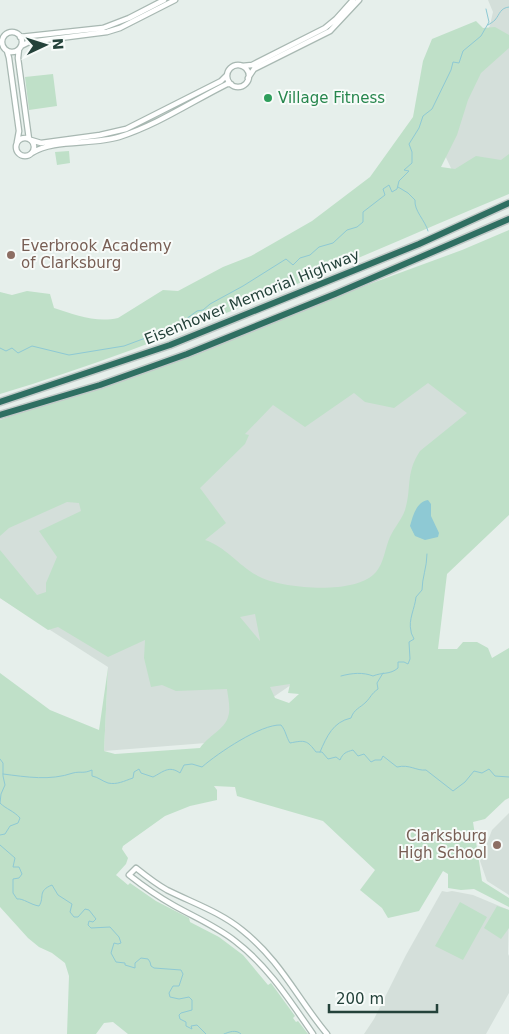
<svg xmlns="http://www.w3.org/2000/svg" width="509" height="1034" font-family="'DejaVu Sans',sans-serif">
  <style>
    .built { fill: #d4dfda }
    .green { fill: #bfe0c8; fill-rule: evenodd }
    .water { fill: #8ec9d4 }
    .lines { fill: none; stroke-linecap: round; stroke-linejoin: round }
    .stream { stroke: #8ec9d4; stroke-width: 1 }
    .minor-casing { stroke: #a8b8b2; stroke-width: 7 }
    .highway-casing { stroke: #c2cac8; stroke-width: 9 }
    .minor { stroke: #fff; stroke-width: 4.5 }
    .highway { stroke: #2f6f62; stroke-width: 6 }
    .leisure-dot { fill: #2e9e5b; stroke: #f7fbf9; stroke-width: 2 }
    .education-dot { fill: #8d6e63; stroke: #f7fbf9; stroke-width: 2 }
    .labels { text-anchor: middle; stroke-width: 4; stroke-linejoin: round; paint-order: stroke }
    .leisure-label { font-size: 15px; fill: #27864d; stroke: #f7fbf9; text-anchor: start }
    .education-label { font-size: 15px; fill: #785e54; stroke: #f7fbf9; text-anchor: start }
    .street-label { font-size: 15px; fill: #24423a; stroke: #f7fbf9 }
  </style>
  <rect width="100%" height="100%" fill="#e6efeb"/>
  <path class="built" d="M488 0H509V190L470 208 440 145 472 72 490 25 493 12Z
    M466 255 509 510 377 626 206 743 104 751 108 667 0 598V425Z
    M509 813V895L487 881 480 861 492 830Z
    M442 891 447 892 452 891 473 895 509 910 508 954 509 956V993L486 1034H364L374 1019 406 955Z"/>
  <path class="green" d="M476 21 483 28 495 27 509 35V48L481 73 468 100 457 135 441 167 455 169 476 156 501 160 509 154V194C340 264 175 342 0 394V292L12 295 27 291 50 294 54 308C75 315 96 323 118 318L163 290 178 291 223 267 251 256 312 221 370 177 413 117 423 61 432 39Z
    M53 74 57 106 29 110 25 77Z
    M69 151 70 163 57 165 55 152Z
    M509 230V515L447 574 438 649H457L463 642H477L488 648 492 658 509 648V798L505 800 485 819 473 822 482 881 509 898V907L474 889 461 890 448 888V874L443 871 419 911 388 918 382 908 360 890 375 870 323 821 237 796 235 787 214 786 217 790V800L190 806 165 816 123 846 122 849 128 858 126 864 116 875 128 885 130 883 156 901 189 918 190 922 219 937 243 955 268 985 271 983 295 1016 293 1018 296 1022 298 1021 308 1034H128L113 1022 104 1023 96 1034H67L69 976 65 963 52 953 39 947 28 938 0 907V673L50 710 99 730 108 668 104 751 115 754 200 748C208 736 225 729 228 717 231 709 228 697 227 689L176 691 162 685 151 687 144 658 145 640 108 657 58 627 48 630 0 598V550L37 595 46 592V583L57 557 39 531 81 511 79 503 67 502 9 528 0 536V420L462 250ZM428 383 467 413 420 451C405 474 412 488 405 510 402 519 394 528 390 537 385 548 384 563 376 572 357 595 287 589 262 578 241 569 227 547 205 540L226 523 200 488 245 444 249 435 245 434 273 405 305 427 354 393 365 402 394 408ZM255 614 260 640V641L240 617ZM290 684 288 693 299 694 289 703 275 698 270 687Z
    M460 902 487 917 463 960 435 946Z
    M497 906 509 910V928L501 939 484 928Z"/>
  <path class="water" d="M428 500 431 504V516L439 533 438 537 425 540 415 536 410 526C413 516 416 502 428 500Z"/>
  <g class="lines">
    <path class="stream" d="M488 25C491 23 493 22 495 20 500 14 500 8 509 7
      M398 187 408 193 415 200C414 211 425 220 428 231
      M0 348 6 351 12 348 18 353 32 346 69 355 124 346 175 327 197 311 203 310 210 304 243 286 286 259 293 265 300 258 310 255 319 247 333 243 347 230 357 227 363 222V212L385 195 383 189 389 185 392 192 397 189 399 181 409 171 404 170 412 163V152L409 144 419 128 423 116 432 109 451 70 453 62 459 63 463 51 481 36 489 22 486 9
      M341 676C352 673 363 672 373 676 382 672 390 675 398 668V662H404L408 664 410 659 409 642 414 639C413 636 411 634 411 631 408 620 415 608 416 597L422 590C422 578 427 567 427 554
      M320 752C327 736 333 722 351 718 354 709 360 708 366 702 371 697 371 694 378 689L377 683 383 673
      M0 759 3 763V776L5 785 1 794 0 803C6 809 14 811 20 818L18 823 10 826 5 834 0 835
      M3 774C27 777 50 781 73 773 81 771 83 774 92 770V776C98 777 102 781 108 783 117 785 124 781 133 778L134 772 139 769 141 773 153 777C163 772 169 765 180 773L184 765 192 764 202 767C218 753 261 724 281 725 286 731 286 737 290 743 305 740 307 740 316 752H322L328 759 336 757 340 760C343 753 346 752 353 750L358 756 364 754 371 762 375 760H381L383 756 397 767C410 764 416 771 426 770L453 791 465 782 474 771 482 773 489 769 495 776 509 777
      M0 845 15 858 13 867H19L22 874 19 878 13 879V893L17 899C23 898 31 905 39 906 45 897 37 891 52 885L58 895 72 904 70 912 74 917H78L85 909 89 910 96 919 93 922 89 921 88 925 91 928 110 927 119 937 121 943 118 944 114 943 111 953 116 962 125 963V965L135 968V963L141 958 148 959 150 962 151 966 154 968 181 970 183 974 179 986H173L169 993 170 997 179 999 189 997 192 1000V1010L181 1013 179 1015 180 1019 186 1022V1026L192 1029 191 1026 197 1025 206 1034
      M224 1034C229 1032 236 1029 241 1034"/>
    <g class="minor-casing">
      <path id="minor" d="M2 42a10 10 0 1 1 20 0a10 10 0 1 1-20 0Z
        M20 37 103 28 129 18 164 0
        M21 46 29 42 107 32 120 28 175 0
        M19 49 18 58 29 139
        M7 51 9 58 19 131 17 142
        M227 76a11 11 0 1 1 22 0a11 11 0 1 1-22 0Z
        M242 66 252 65 325 28 336 19 353 0
        M248 78 254 69 330 31 359 0
        M16 147a9 9 0 1 1 18 0a9 9 0 1 1-18 0Z
        M31 140 41 143 100 135 126 129 221 81 227 75
        M32 153C52 139 94 145 119 137 157 125 191 102 227 84H231
        M313 1034C290 1001 268 966 235 941 216 926 194 917 173 905 157 896 143 886 129 875L136 868C146 876 156 884 167 890 193 903 220 912 242 930 281 961 297 998 327 1034"/>
    </g>
    <g class="highway-casing">
      <path id="highway" d="M0 402 170 345 419 244 509 203
        M0 415 100 385 187 354 335 294 509 219"/>
    </g>
    <use href="#minor" class="minor"/>
    <use href="#highway" class="highway"/>
  </g>
  <circle class="leisure-dot" cx="268" cy="98" r="5"/>
  <g class="education-dot">
    <circle cx="11" cy="255" r="5"/>
    <circle cx="497" cy="845" r="5"/>
  </g>
  <g class="labels">
    <g class="leisure-label">
      <text x="278" y="103">Village Fitness</text>
    </g>
    <g class="education-label">
      <text x="21" y="251">Everbrook Academy<tspan x="21" dy="17">of Clarksburg</tspan></text>
      <text x="487" y="841" text-anchor="end">Clarksburg<tspan x="487" dy="17">High School</tspan></text>
    </g>
    <g class="street-label">
      <text transform="translate(252 297) rotate(-22)" y="5">Eisenhower Memorial Highway</text>
    </g>
  </g>
  <g transform="translate(45 45) rotate(86)" stroke="#f7fbf9" stroke-width="4" paint-order="stroke">
  <path d="M0-4L9 19L0 12L-9 19Z" fill="#24423a"/>
  <text y="-8" font-size="14" font-weight="bold" text-anchor="middle" fill="#24423a">N</text>
  </g>
  <path d="M329 1004v8h108v-8" fill="none" stroke="#24423a" stroke-width="2.5"/>
  <text x="336" y="1004" font-size="15" fill="#24423a" stroke="#f7fbf9" stroke-width="4" paint-order="stroke">200 m</text>
</svg>
